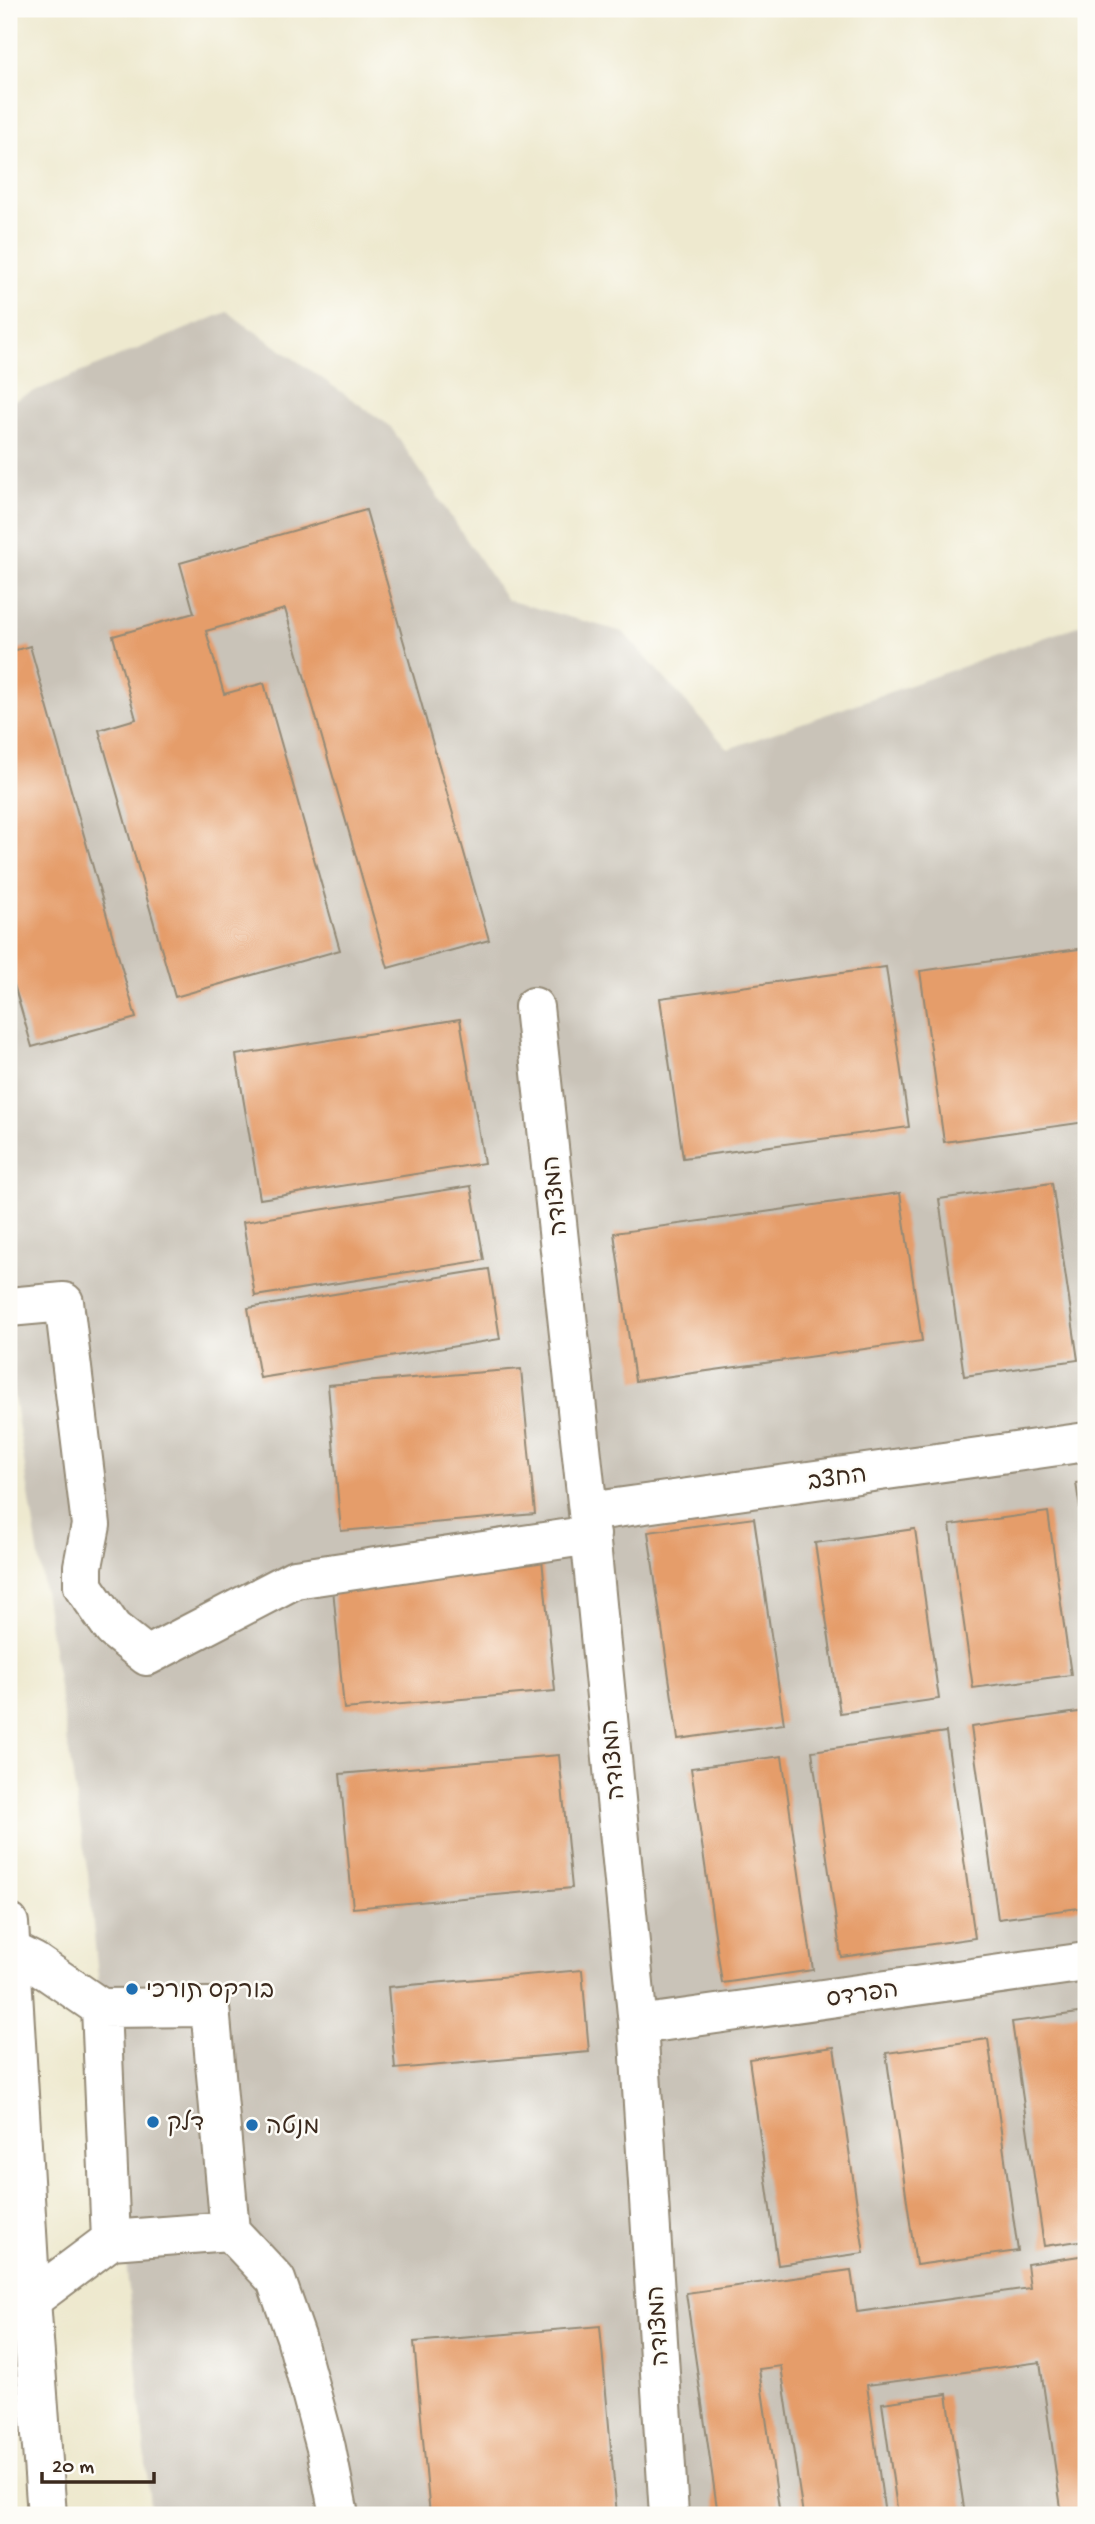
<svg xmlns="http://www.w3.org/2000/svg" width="1095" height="2524" font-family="'Gochi Hand','Playpen Sans Hebrew',sans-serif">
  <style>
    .industrial { fill: #c9c3b8 }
    .building { fill: #e59d6a }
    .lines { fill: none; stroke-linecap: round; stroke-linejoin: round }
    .minor-casing { stroke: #948a76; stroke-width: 42 }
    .highway-casing { stroke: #948a76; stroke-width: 42 }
    .minor { stroke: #fff; stroke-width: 38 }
    .highway { stroke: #fff; stroke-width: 38 }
    .poi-dot { fill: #1f6fb2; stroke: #fdfcf7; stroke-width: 2.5 }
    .labels { text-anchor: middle; stroke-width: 5; stroke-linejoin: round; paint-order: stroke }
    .street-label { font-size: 24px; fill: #3b2a1e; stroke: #fdfcf7 }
    .poi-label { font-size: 24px; fill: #3b2a1e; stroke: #fdfcf7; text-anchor: start }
  </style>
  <rect width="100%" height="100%" fill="#fdfcf7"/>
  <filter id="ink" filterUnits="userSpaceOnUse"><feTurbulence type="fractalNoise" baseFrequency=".0143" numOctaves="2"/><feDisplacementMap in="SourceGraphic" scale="14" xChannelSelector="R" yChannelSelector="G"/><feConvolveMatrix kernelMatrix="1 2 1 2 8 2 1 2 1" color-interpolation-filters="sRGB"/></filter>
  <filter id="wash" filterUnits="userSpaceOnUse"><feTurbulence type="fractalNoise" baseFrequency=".00686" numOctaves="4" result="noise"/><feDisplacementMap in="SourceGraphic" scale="28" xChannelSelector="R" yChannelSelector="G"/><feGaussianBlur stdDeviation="1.57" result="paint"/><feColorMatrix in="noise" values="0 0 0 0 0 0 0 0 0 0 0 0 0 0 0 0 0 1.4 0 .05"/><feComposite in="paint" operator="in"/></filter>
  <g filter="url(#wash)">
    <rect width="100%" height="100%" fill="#eee9cf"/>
    <path class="industrial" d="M227 312 390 426 507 600 623 632 728 749 1086 623V2515H151L88 1874 9 1365V402Z"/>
    <g id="blocks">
      <path class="building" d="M366 510 489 940 388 968 285 609 206 631 224 694 264 683 340 950 175 997 99 730 136 719 113 636 194 613 180 563Z
        M30 646 136 1018 32 1047 9 967V652Z
        M1086 948V1122L944 1142 920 971Z
        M886 967 909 1127 683 1158 660 998Z
        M460 1019 484 1163 260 1199 236 1055Z
        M1052 1183 1078 1360 964 1376 939 1199Z
        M471 1186 484 1260 255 1296 243 1222Z
        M900 1193 922 1341 635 1381 614 1233Z
        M489 1269 500 1339 260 1378 248 1308Z
        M521 1369 535 1514 341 1531 328 1385Z
        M1086 1482V1540L1085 1541 1076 1483Z
        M1048 1512 1071 1675 973 1688 950 1525Z
        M754 1518 784 1724 678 1739 648 1532Z
        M915 1529 939 1699 840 1713 815 1543Z
        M542 1559 555 1691 344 1709 332 1577Z
        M1086 1711V1907L998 1919 971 1727Z
        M946 1732 975 1938 841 1957 812 1751Z
        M559 1755 572 1888 353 1908 340 1774Z
        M782 1756 813 1970 722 1983 691 1768Z
        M582 1970 589 2052 395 2069 388 1987Z
        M1086 2012V2240L1044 2246 1012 2022Z
        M988 2039 1018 2251 916 2265 886 2053Z
        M834 2047 864 2253 778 2265 749 2059Z
        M1086 2255V2515H1062L1040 2362 867 2385 885 2515H803L781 2366 759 2369 780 2515H718L686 2293 851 2270 857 2312 1030 2288 1027 2264Z
        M600 2326 617 2515H430L414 2342Z
        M947 2394 965 2515H898L882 2403Z"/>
    </g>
  </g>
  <g filter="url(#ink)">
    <use href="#blocks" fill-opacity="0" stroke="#948a76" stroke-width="2"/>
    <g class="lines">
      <g class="minor-casing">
        <path id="minor" d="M534 1007 588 1512 638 2025 669 2515
          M9 1307 64 1302 91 1525 83 1566V1586L113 1629 147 1656 295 1579 591 1535
          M588 1512 1086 1442
          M12 1951 34 1962 101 2008 111 2240 31 2300
          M101 2008 210 2007 230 2231 111 2240
          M638 2025 1086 1962
          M230 2231 276 2280 296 2337 326 2448 339 2515"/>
      </g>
      <g class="highway-casing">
        <path id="highway" d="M9 1923 31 2300 47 2515"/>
      </g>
      <use href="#minor" class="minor"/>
      <use href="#highway" class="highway"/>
    </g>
  </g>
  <g class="poi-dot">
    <circle cx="132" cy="1989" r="7"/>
    <circle cx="153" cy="2122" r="7"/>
    <circle cx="252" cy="2125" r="7"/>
  </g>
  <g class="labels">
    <g class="street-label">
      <text transform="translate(554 1196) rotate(-96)" y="8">המצודה</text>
      <text transform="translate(837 1477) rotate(-8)" y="8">החצב</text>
      <text transform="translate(612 1760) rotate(-95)" y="8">המצודה</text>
      <text transform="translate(862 1993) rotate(-8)" y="8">הפרדס</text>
      <text transform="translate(657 2326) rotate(-94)" y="8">המצודה</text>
    </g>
    <g class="poi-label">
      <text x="146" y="1997">בורקס תורכי</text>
      <text x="167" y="2130">דלק</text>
      <text x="266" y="2133">מנטה</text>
    </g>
  </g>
  <rect width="1095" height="2524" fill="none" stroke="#fdfcf7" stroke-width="35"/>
  <path d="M42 2472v10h112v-10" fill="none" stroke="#3b2a1e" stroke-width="3.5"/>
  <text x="52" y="2472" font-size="21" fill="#3b2a1e" stroke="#fdfcf7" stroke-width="5" paint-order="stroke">20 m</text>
</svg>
